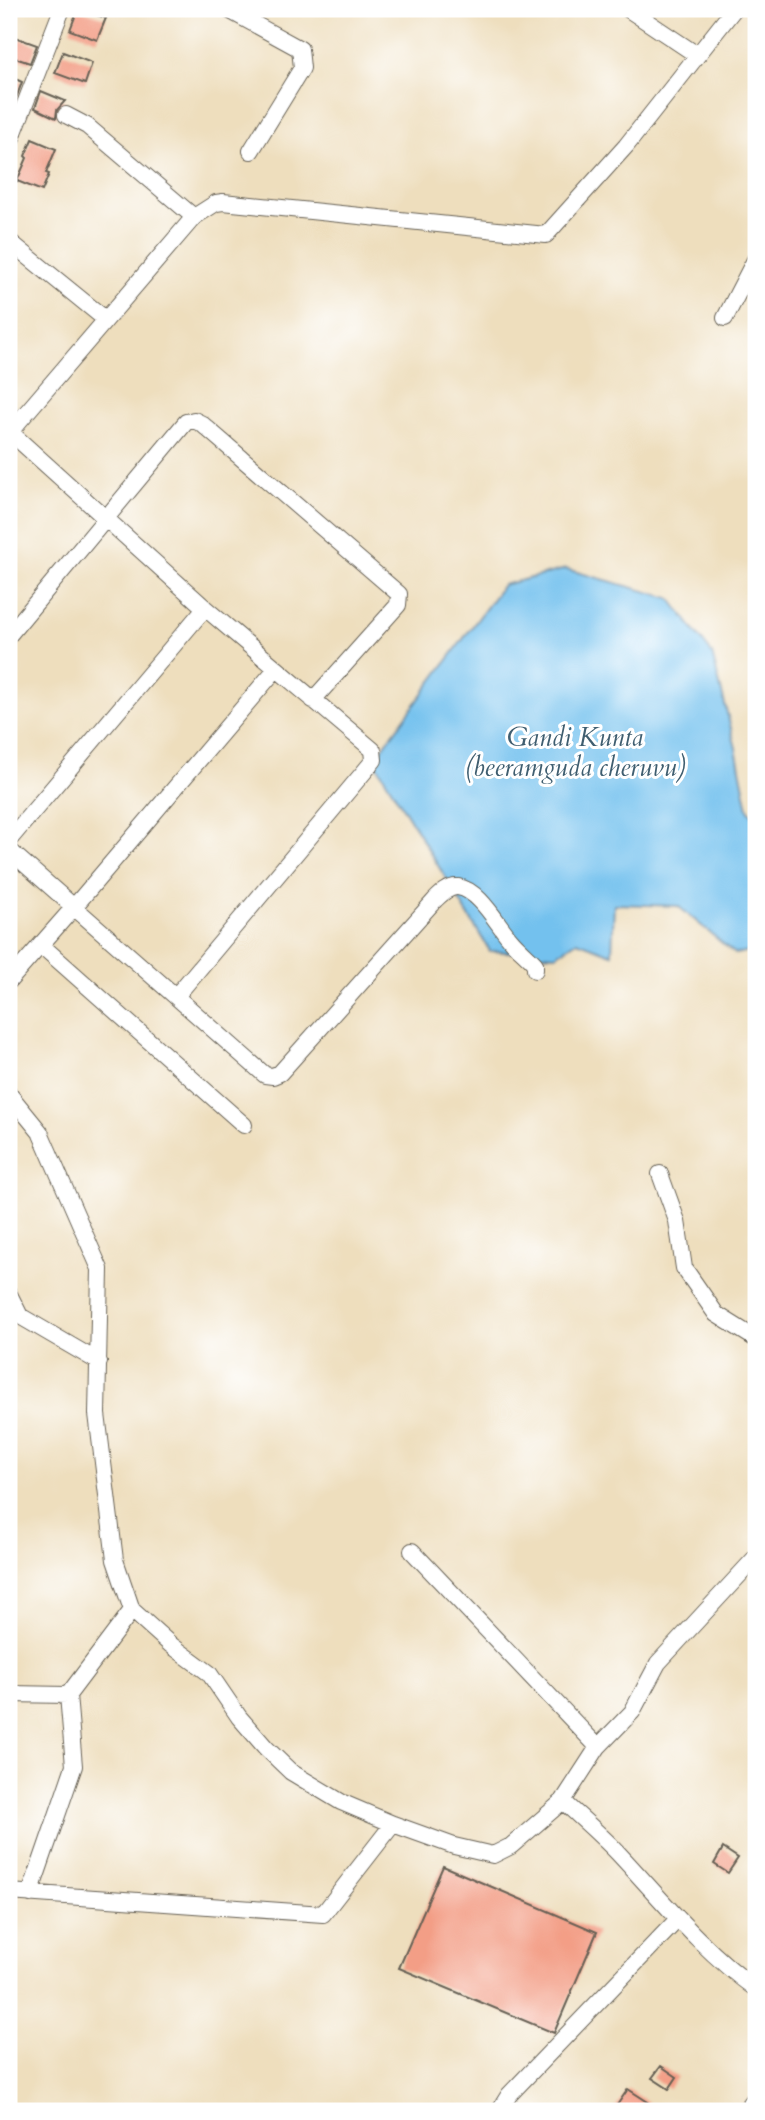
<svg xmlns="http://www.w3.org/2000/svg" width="765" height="2120" font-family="Cardo,serif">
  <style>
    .water { fill: #73c1ee; stroke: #486e85; stroke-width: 2 }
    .building { fill: #f39e86 }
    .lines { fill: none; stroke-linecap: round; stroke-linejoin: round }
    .minor-casing { stroke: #666054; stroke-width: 18 }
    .minor { stroke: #fff; stroke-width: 16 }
    .labels { text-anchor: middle; stroke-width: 6; stroke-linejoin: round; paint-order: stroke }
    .water-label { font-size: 26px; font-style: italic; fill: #3f5e70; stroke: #fff }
  </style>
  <rect width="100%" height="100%" fill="#fff"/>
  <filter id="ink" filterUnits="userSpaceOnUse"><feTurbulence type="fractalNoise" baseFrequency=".0143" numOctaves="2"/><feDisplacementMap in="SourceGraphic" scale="14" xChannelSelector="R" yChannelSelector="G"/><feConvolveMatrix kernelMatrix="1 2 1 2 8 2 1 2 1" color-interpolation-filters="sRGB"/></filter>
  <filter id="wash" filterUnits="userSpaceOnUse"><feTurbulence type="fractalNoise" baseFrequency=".00686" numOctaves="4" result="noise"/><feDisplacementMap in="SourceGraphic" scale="28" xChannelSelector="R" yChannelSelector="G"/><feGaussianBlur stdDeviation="1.57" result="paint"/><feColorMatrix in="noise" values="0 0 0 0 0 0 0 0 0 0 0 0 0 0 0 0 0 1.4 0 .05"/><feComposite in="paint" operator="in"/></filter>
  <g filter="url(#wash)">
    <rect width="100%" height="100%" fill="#eedebd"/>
    <path class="water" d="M566 569 670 598 712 654 736 748 748 809 756 819V950L735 954 678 906 614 904 612 954 577 941 556 955 490 951 374 760 503 585Z"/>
    <g id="blocks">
      <path class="building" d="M78 9 106 18 97 40 70 30Z
        M9 35 37 45 30 63 9 56Z
        M63 52 92 63 85 84 55 73Z
        M9 76 22 82 9 117Z
        M41 91 65 101 57 110 56 118 35 108Z
        M32 139 56 149 46 173 49 174 42 191 17 181 27 158 25 156Z
        M723 1848 738 1858 728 1873 714 1864Z
        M443 1866 597 1932 554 2033 399 1968Z
        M661 2066 677 2077 669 2089 652 2078Z
        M628 2089 648 2102 641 2111 633 2106 630 2111H613Z"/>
    </g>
  </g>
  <g filter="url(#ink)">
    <use href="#blocks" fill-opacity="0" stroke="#666054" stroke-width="2"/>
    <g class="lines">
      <g class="minor-casing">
        <path id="minor" d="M227 9 300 49 302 68 251 151
          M628 9 697 55
          M66 115 87 126 194 217
          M11 140 62 9
          M9 241 105 319
          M725 318 756 258
          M10 432 205 608 373 750 374 760 177 995
          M9 433 194 217 216 203 223 202 546 235 626 146 734 9
          M9 635 186 422 194 420 202 424 399 594 398 605 313 700
          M9 840 205 608
          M9 850 265 1075 273 1076 280 1073 435 900C441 894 449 886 458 887 480 890 498 926 512 941 519 949 528 956 535 964V970
          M41 945 244 1125
          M9 981 74 907 276 669
          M9 1094 40 1132 100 1269 97 1414 115 1560 132 1610 171 1645 209 1673 239 1717 266 1748 291 1772 341 1802 393 1824 454 1846 493 1855 511 1846 563 1801 598 1747 632 1712 658 1663 756 1557
          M660 1174 677 1221 684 1268 716 1314 756 1339
          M9 1294 20 1316 99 1362
          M412 1551 598 1747
          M9 1694 68 1695 132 1610
          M563 1801C581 1818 601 1835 618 1853 662 1900 703 1951 756 1989
          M9 1892 323 1914 393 1824
          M30 1894 74 1766 68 1695
          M499 2111 509 2095 677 1920
          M745 2111 756 2097"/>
      </g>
      <use href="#minor" class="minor"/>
    </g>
  </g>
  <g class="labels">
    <g class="water-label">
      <text x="575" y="746">Gandi Kunta<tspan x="575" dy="30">(beeramguda cheruvu)</tspan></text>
    </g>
  </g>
  <rect width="765" height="2120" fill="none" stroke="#fff" stroke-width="35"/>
</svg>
